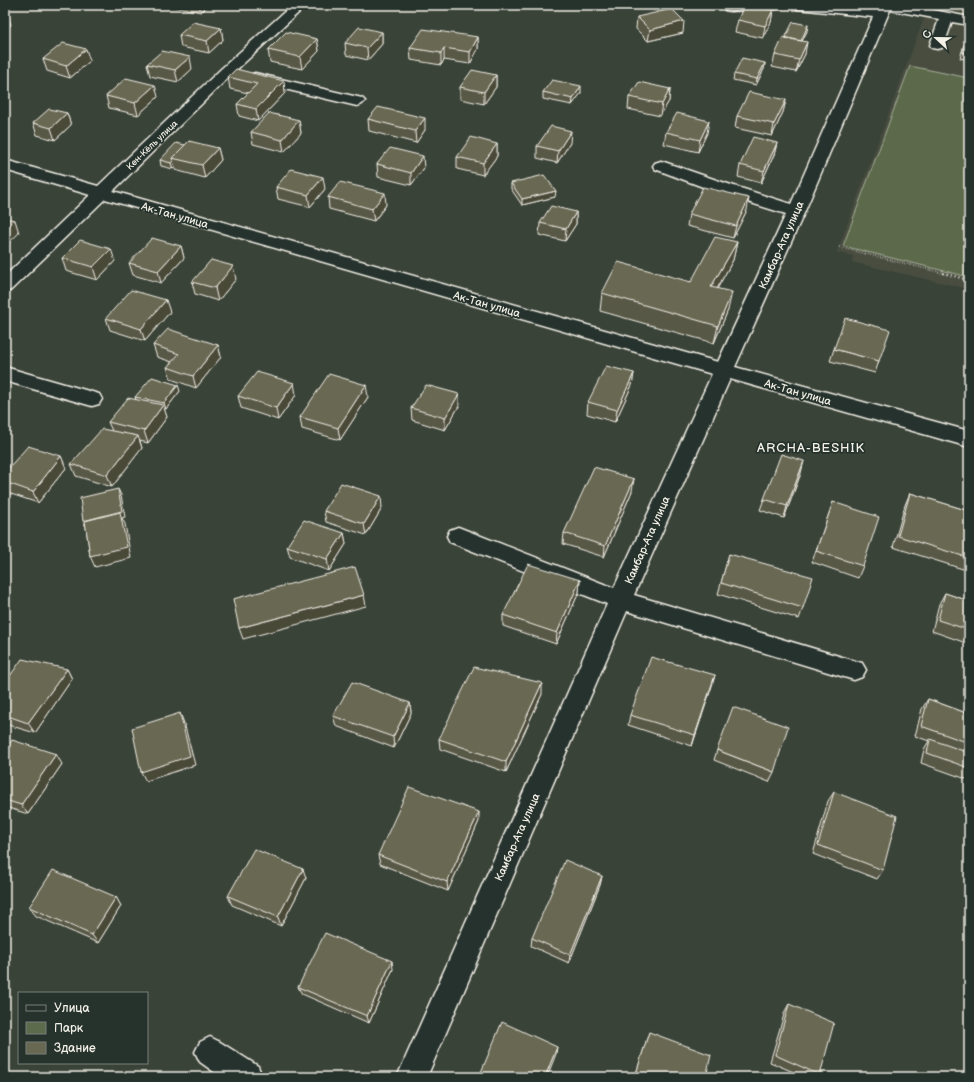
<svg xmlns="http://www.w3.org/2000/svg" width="974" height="1082" font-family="'Balsamiq Sans',sans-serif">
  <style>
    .built { fill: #484e40 }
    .green { fill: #5c6b4c; stroke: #a8ae9a }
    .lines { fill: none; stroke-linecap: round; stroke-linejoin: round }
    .minor-casing { stroke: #f4f1e8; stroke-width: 3 }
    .path-far1 { stroke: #f4f1e8; stroke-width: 2; stroke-dasharray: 0.5 2; stroke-linecap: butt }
    .path { stroke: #f4f1e8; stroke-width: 2.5; stroke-dasharray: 1 3; stroke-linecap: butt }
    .minor { fill: #26332d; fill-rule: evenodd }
    .wall { fill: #595947; stroke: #f4f1e8 }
    .shaded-wall { fill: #494839; stroke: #f4f1e8 }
    .building { fill: #686752; stroke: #f4f1e8 }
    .labels { text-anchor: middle; stroke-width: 3.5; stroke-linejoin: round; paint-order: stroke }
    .far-street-label { font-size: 9px; fill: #f4f1e8; stroke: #26332d }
    .street-label { font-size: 11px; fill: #f4f1e8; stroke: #26332d }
    .quarter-label { font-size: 13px; letter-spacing: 1px; fill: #f4f1e8; stroke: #26332d }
  </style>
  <rect width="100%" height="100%" fill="#3a4338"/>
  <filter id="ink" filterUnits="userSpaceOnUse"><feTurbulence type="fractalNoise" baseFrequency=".025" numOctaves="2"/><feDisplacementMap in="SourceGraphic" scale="8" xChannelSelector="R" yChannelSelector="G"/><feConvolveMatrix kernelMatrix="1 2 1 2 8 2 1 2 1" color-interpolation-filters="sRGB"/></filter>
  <g filter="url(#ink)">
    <path class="built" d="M929 5H969V289L852 262 853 256 837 252Z"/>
    <path class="green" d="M910 66 969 78V277L843 246Z"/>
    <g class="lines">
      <g class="minor-casing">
        <path id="minor" d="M292 5H307L232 74 113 191 718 362 786 214 719 193 655 169 653 166 655 163 661 161 667 163 731 185 791 204 873 17 798 9 793 8 791 5H837L876 9 878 5H908L969 17V25L952 22 944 45 942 48 937 49 932 48 930 45 939 19 890 10 805 211 735 367 969 431V447L730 379 634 595 862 663 866 670 862 677 854 680 627 611 427 1077H397L607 604 450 542 447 536 450 530 458 527 614 588 712 374 105 199 11 290 5 292V276L90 195 5 170V160L98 186 222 68Z
          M724 5H783L781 8 776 9 730 11 725 10 723 7Z
          M255 73 362 98 365 101 362 104 357 106 250 81 247 78 250 75Z
          M5 367 99 394 102 399 99 404 92 406 5 381Z
          M210 1037 220 1042 258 1066 262 1077H221L200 1062 195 1052 200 1042Z"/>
      </g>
      <path class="path-far1" d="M839 247 947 274"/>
      <path class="path" d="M943 273 969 280"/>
      <use href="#minor" class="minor"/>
    </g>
    <path class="wall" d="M172 5H208L201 12 172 6Z
      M491 5H511L508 9Z
      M629 5H662L658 11Z
      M773 10 771 22 763 38 735 32 738 20Z
      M637 17 683 33 648 41 636 29Z
      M221 28 223 40 209 53 181 47 179 35Z
      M807 31 802 41 805 54 796 72 772 67 775 55 785 38Z
      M382 32V44L368 60 346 55 345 43Z
      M478 37V49L470 64 444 60 441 65 411 60 410 48Z
      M317 39 319 51 302 69 270 62 268 50Z
      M964 45 969 46V60L960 58Z
      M43 59 90 61 70 78 47 71Z
      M765 63 764 69 756 85 733 80 734 74Z
      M147 64 192 69 178 82 150 76Z
      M236 69 285 93 258 121 239 116 237 104 248 93 230 89 228 77Z
      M496 75V87L484 104 460 99V87Z
      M670 89 669 101 660 116 628 109 629 97Z
      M543 92 581 93 572 105 543 99Z
      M106 96 158 97 138 115 109 108Z
      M786 100 783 112 772 136 735 128 737 116Z
      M67 113 71 125 55 140 37 135 33 123Z
      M368 119 425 130 416 143 369 131Z
      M299 120 301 133 284 152 253 144 251 132Z
      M666 132 707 133 698 152 664 144Z
      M570 143 557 163 537 158V146Z
      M777 143 774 155 761 183 738 177 740 165Z
      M497 144V156L483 175 457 169V157Z
      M185 145 218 148 221 160 205 178 175 170V167L173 169 161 166 160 160Z
      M377 164 424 168 411 185 378 177Z
      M511 183 555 197 522 205 511 189Z
      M276 187 325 189 310 207 278 199Z
      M328 197 386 205 374 221 329 209Z
      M747 210 733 238 687 226 689 214Z
      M576 212V224L565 241 539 235 540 223Z
      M737 242 733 260 717 289 728 310 714 343 600 311 602 293 691 282Z
      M181 246 184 258 161 283 133 275 129 263Z
      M62 258 115 261 97 280 66 271Z
      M236 279 218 301 195 294 192 282Z
      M170 312 145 341 110 330 106 318Z
      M153 345H218L221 357 196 388 171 379 167 367 172 362 157 357Z
      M834 349 879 361 875 373 830 361Z
      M634 373 632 385 615 422 587 414 588 402Z
      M180 391 166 409H164L167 417 148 443 140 441 142 448 112 487 76 476 71 464 112 431 108 422 136 400 135 397Z
      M296 395 278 420 241 408 238 396Z
      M368 397 340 440 302 429 300 417Z
      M459 406 445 430 412 420 411 408Z
      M61 456 66 468 38 503 5 492V472Z
      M801 473 784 518 760 510 764 499Z
      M632 491 604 557 563 544 564 533Z
      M910 493 969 511V571L893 547 905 505Z
      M833 502 863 566 858 578 812 562Z
      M382 508 366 535 326 522 324 511Z
      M344 533 346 544 329 571 290 557 287 546Z
      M729 554 803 608 799 619 718 594Z
      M580 580 579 592 556 644 503 626V615Z
      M945 593 969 601V644L932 631 939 604Z
      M67 669 72 679 35 733 5 724V683Z
      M715 675 692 746 628 725 630 715Z
      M542 694 506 772 440 749 439 739Z
      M928 699 969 714V780L921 763 924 749 929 741 915 736 922 709Z
      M410 703 411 713 394 748 336 726 333 716Z
      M717 750 774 772 769 782 714 760Z
      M5 751 62 764 28 814 5 807Z
      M834 792 883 870 877 879 813 854 828 801Z
      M479 821 448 891 380 864 378 855Z
      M602 876 600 885 569 963 531 946 532 938Z
      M306 878 281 926 232 905 228 896Z
      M116 897 121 906 98 943 36 916 29 907Z
      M393 969 369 1023 302 994 298 987Z
      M789 1004 820 1075 818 1077H805L770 1062 785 1011Z
      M649 1032 706 1077H635Z"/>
    <path class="shaded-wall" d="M199 5H208L201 12Z
      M508 5H511L508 9Z
      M659 5H662L658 11Z
      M773 10 771 22 763 38 765 26Z
      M8 14 11 25 5 31V16Z
      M684 21 683 33 648 41 650 30Z
      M808 25 807 31 799 47 800 41Z
      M221 28 223 40 209 53 207 41Z
      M382 32V44L368 60 367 48Z
      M478 37V49L470 64V52Z
      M317 39 319 51 302 69 300 57Z
      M807 42 805 54 796 72 799 60Z
      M444 48V60L441 65V53Z
      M86 49 90 61 70 78 66 66Z
      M190 57 192 69 178 82 175 70Z
      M765 63 764 69 756 85 757 79Z
      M496 75V87L484 104V92Z
      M284 81 285 93 258 121 256 109Z
      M155 85 158 97 138 115 135 103Z
      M581 86V93L572 105 573 99Z
      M670 89 669 101 660 116 662 104Z
      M786 100 783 112 772 136 774 124Z
      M67 113 71 125 55 140 51 128Z
      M425 118V130L416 143 415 131Z
      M299 120 301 133 284 152 282 140Z
      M709 121 707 133 698 152 700 140Z
      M571 131 570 143 557 163 558 151Z
      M777 143 774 155 761 183 764 171Z
      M497 144V156L483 175V163Z
      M218 148 221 160 205 178 202 165Z
      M423 156 424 168 411 185V173Z
      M173 161 175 167 173 169 171 163Z
      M323 177 325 189 310 207 308 195Z
      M556 191 555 197 522 205V199Z
      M385 193 386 205 374 221 372 209Z
      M749 198 747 210 733 238 736 226Z
      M576 212V224L565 241 566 229Z
      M15 220 19 233 5 246V230Z
      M737 242 733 260 708 305 711 287Z
      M181 246 184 258 161 283 158 271Z
      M111 249 115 261 97 280 93 267Z
      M233 266 236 279 218 301 215 288Z
      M732 292 728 310 714 343 718 326Z
      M166 300 170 312 145 341 141 329Z
      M218 345 221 357 196 388 193 376Z
      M634 373 632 385 615 422 617 410Z
      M294 383 296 395 278 420 276 408Z
      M178 385 180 391 166 409 164 403Z
      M366 385 368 397 340 440 338 428Z
      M459 394V406L445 430V418Z
      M163 405 167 417 148 443 144 431Z
      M138 436 142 448 112 487 107 475Z
      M61 456 66 468 38 503 33 492Z
      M804 461 801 473 784 518 787 506Z
      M634 479 632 491 604 557 605 546Z
      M118 489 121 495 125 517 122 518 125 524 131 558 95 567 90 556 86 527 83 521Z
      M381 496 382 508 366 535 364 524Z
      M344 533 346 544 329 571 327 559Z
      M580 580 579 592 556 644 557 633Z
      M364 595 366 606 243 639 239 628Z
      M67 669 72 679 35 733 28 723Z
      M715 675 712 686 692 746 695 735Z
      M542 683V694L506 772V762Z
      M410 703 411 713 394 748 393 737Z
      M180 713 184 723 195 765 146 781 141 772Z
      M56 754 62 764 28 814 21 805Z
      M479 812V821L448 891 447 882Z
      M303 869 306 878 281 926 278 917Z
      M602 876 600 885 569 963 570 955Z
      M116 897 121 906 98 943 92 935Z
      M392 961 393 969 369 1023 367 1016Z
      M557 1047 556 1054 547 1077H545Z"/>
    <path class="building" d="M744 5 773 10 765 26 738 20Z
      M672 9 684 21 650 30 637 17Z
      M193 22 221 28 207 41 179 35Z
      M793 22 808 25 801 41 785 38Z
      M359 27 382 32 367 48 345 43Z
      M423 29 478 37 470 52 444 48 441 53 410 48Z
      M286 32 317 39 300 57 268 50Z
      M783 37 807 42 799 60 775 55Z
      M63 43 86 49 66 66 43 59Z
      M964 45 969 46V54L962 52Z
      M162 51 190 57 175 70 147 64Z
      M742 58 765 63 757 79 734 74Z
      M236 69 284 81 256 109 237 104 257 84 228 77Z
      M472 70 496 75 484 92 460 87Z
      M126 78 155 85 135 103 106 96Z
      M552 80 581 86 573 99 543 92Z
      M639 82 670 89 662 104 629 97Z
      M749 92 786 100 774 124 737 116Z
      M378 107 425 118 415 131 368 119Z
      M49 109 67 113 51 128 33 123Z
      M269 113 299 120 282 140 251 132Z
      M677 113 709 121 700 140 666 132Z
      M551 126 571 131 558 151 537 146Z
      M471 137 497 144 483 163 457 157Z
      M753 137 777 143 764 171 740 165Z
      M189 141 218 148 202 165 172 158Z
      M176 143 185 145 172 158 173 161 171 163 160 160Z
      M390 148 423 156 411 173 377 164Z
      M291 169 323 177 308 195 276 187Z
      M544 175 556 191 522 199 511 183Z
      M340 182 385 193 372 209 328 197Z
      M703 187 749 198 736 226 689 214Z
      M551 206 576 212 566 229 540 223Z
      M5 218 15 220 5 230Z
      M715 237 737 242 711 287 732 292 718 326 602 293 618 262 691 282Z
      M152 238 181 246 158 271 129 263Z
      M80 240 111 249 93 267 62 258Z
      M211 260 233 266 215 288 192 282Z
      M131 290 166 300 141 329 106 318Z
      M845 318 890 330 879 361 834 349Z
      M168 329 218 345 193 376 167 367 179 354 153 345Z
      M606 366 634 373 617 410 588 402Z
      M257 372 294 383 276 408 238 396Z
      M329 374 366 385 338 428 300 417Z
      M152 377 178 385 164 403 135 397Z
      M426 385 459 394 445 418 411 408Z
      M128 398 163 405 144 431 108 422Z
      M102 429 138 436 107 475 71 464Z
      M28 446 61 456 33 492 5 482V472Z
      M781 454 804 461 787 506 764 499Z
      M594 467 634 479 605 546 564 533Z
      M341 483 381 496 364 524 324 511Z
      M118 489 122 511 83 521 80 498Z
      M910 493 969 511V558L898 536Z
      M833 502 879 517 863 566 816 551Z
      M120 512 127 547 90 556 85 521Z
      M304 520 344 533 327 559 287 546Z
      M729 554 813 577 803 608 721 583Z
      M528 564 580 580 557 633 503 615Z
      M355 567 364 595 239 628 233 599Z
      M945 593 969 601V630L938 620Z
      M651 657 715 675 695 735 630 715Z
      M22 659 67 669 28 723 5 715V683Z
      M474 667 542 683 506 762 439 739Z
      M352 682 410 703 393 737 333 716Z
      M928 699 969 714V743L921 726Z
      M733 707 788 727 774 772 717 750Z
      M180 713 190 756 141 772 132 728Z
      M930 739 969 753V768L927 753Z
      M12 740 56 754 21 805 5 800V751Z
      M409 787 479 812 447 882 378 855Z
      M834 792 897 816 883 870 818 845Z
      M254 849 303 869 278 917 228 896Z
      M565 860 602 876 570 955 532 938Z
      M53 870 116 897 92 935 29 907Z
      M325 933 392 961 367 1016 298 987Z
      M789 1004 834 1023 820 1075 775 1055Z
      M502 1022 557 1047 545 1077H479Z
      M649 1032 711 1055 706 1077H635Z"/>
  </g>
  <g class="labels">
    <g class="far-street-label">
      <text transform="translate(152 145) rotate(-44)" y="3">Кен-Кёль улица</text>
    </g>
    <g class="street-label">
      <text transform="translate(175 215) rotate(16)" y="4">Ак-Тан улица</text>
      <text transform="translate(781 245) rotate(-66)" y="4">Камбар-Ата улица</text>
      <text transform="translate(487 304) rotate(16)" y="4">Ак-Тан улица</text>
      <text transform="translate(798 392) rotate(16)" y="4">Ак-Тан улица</text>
      <text transform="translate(647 540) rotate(-66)" y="4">Камбар-Ата улица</text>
      <text transform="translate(517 837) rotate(-66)" y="4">Камбар-Ата улица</text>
    </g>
    <g class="quarter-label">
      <text x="811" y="452">ARCHA-BESHIK</text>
    </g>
  </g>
  <rect width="974" height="1082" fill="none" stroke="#26332d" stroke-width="20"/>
  <rect x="10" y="10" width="954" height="1062" fill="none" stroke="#f4f1e8" stroke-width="1.5" filter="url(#ink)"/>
  <rect x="18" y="992" width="130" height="72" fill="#26332d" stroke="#787f78"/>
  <rect x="26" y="1005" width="20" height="6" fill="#26332d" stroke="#787f78"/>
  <text x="54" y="1012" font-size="12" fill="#f4f1e8">Улица</text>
  <rect x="26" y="1022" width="20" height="12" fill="#5c6b4c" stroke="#787f78"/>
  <text x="54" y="1032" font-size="12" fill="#f4f1e8">Парк</text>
  <rect x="26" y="1042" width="20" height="12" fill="#686752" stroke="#787f78"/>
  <text x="54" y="1052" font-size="12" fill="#f4f1e8">Здание</text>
  <g transform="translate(936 38) rotate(292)" stroke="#26332d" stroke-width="3" paint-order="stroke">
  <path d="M0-3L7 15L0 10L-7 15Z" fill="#f4f1e8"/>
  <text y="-6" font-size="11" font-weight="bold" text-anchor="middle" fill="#f4f1e8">С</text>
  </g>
</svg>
